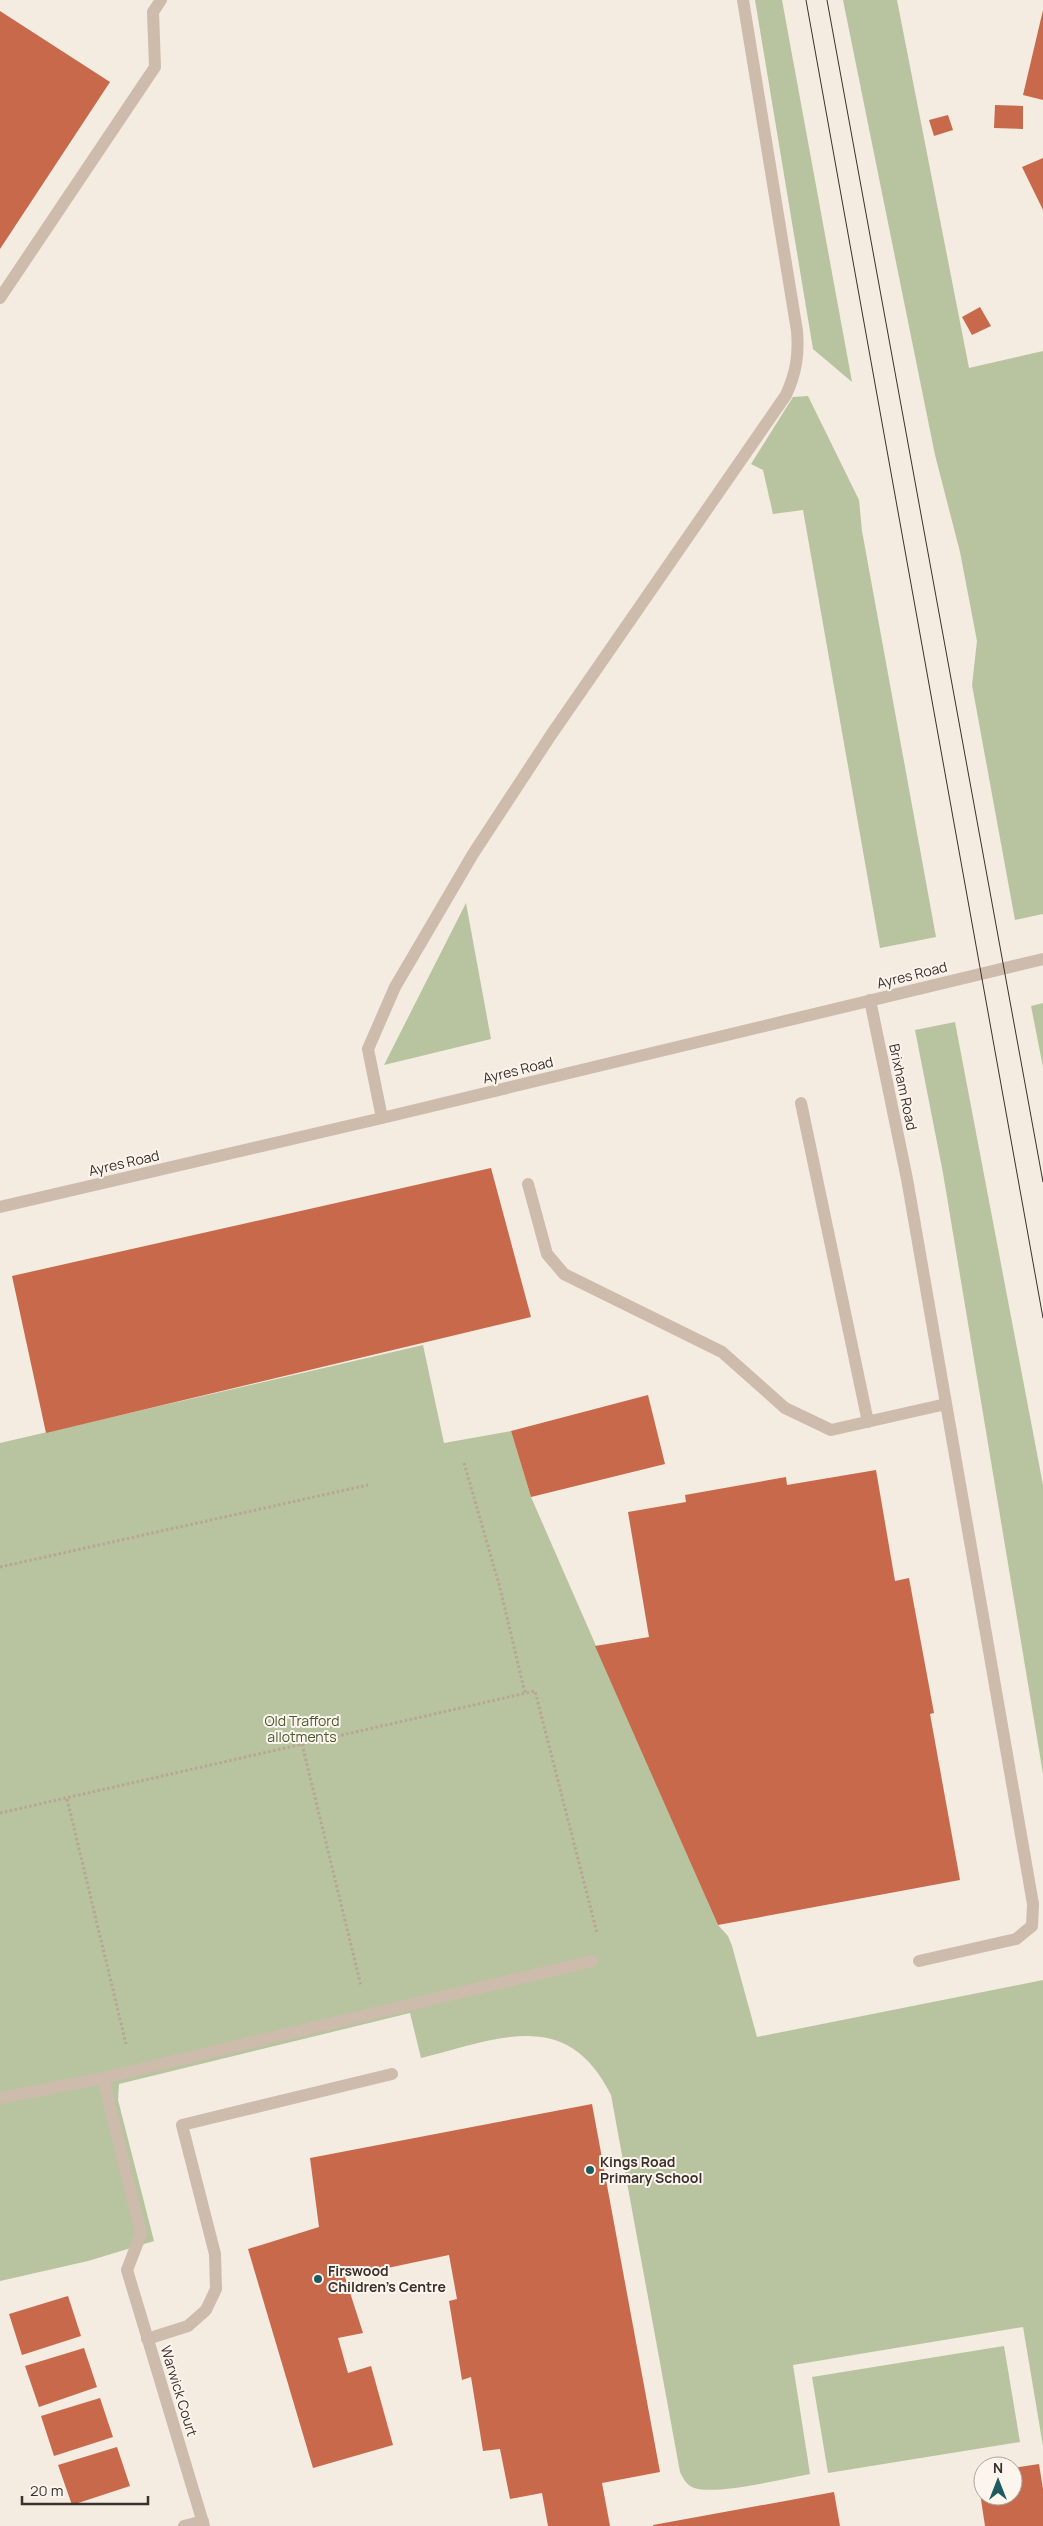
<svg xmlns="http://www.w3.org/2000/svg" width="1043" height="2526" font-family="Manrope,sans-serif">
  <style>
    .green { fill: #b8c4a0 }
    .building { fill: #c8694b }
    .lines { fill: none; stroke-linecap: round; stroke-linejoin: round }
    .path { stroke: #b9a596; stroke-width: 3; stroke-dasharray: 2.5 2.5; stroke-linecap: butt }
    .minor { stroke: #cdbbac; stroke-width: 12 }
    .tram { stroke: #3b302b; stroke-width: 1 }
    .poi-dot { fill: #1f5a5e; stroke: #fbf5ee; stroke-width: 2 }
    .labels { text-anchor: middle; stroke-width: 4; stroke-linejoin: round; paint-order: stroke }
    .street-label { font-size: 14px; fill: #3b302b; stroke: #fbf5ee }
    .park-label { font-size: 14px; fill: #4a5a2e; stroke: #fbf5ee }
    .poi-label { font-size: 14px; font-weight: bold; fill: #3b302b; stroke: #fbf5ee; text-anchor: start }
  </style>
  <rect width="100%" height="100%" fill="#f4ebe1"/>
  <path class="green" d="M755 0H782L852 382 813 349Z
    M843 0H897L969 368 1043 351V914L1015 920 972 685 977 641 960 552 935 455Z
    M808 396 859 500 862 531 936 937 880 948 803 510 773 514 763 470 751 464 793 397Z
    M466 903 491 1039 384 1065Z
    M1043 1003V1067L1031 1006Z
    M955 1022 1043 1485V1774L943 1173 915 1030Z
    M423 1345 444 1443 511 1431 531 1497 718 1925 728 1936 732 1946 757 2037 1043 1980V2446L1023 2327 793 2365 810 2474C787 2478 710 2497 692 2487 686 2484 683 2478 680 2472L611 2095C567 2006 498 2039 421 2058L410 2013 119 2084 118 2100 154 2241 88 2261 0 2281V1443Z
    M1004 2346 1020 2442 828 2473 812 2377Z"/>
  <path class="building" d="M1043 10V100L1023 95Z
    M0 11 110 82 0 249Z
    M995 105 1023 106V129L994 128Z
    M948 115 953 130 934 136 929 120Z
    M1043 158V210L1022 167Z
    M980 307 991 326 972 335 962 317Z
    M491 1168 531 1317 46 1433 12 1276Z
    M648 1395 665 1464 531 1497 511 1431Z
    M876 1470 895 1581 909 1578 934 1713 930 1714 960 1880 718 1925 595 1646 649 1637 628 1512 686 1502 685 1495 786 1477 787 1485Z
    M592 2104 660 2472 602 2483 610 2526H548L542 2493 510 2499 500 2449 483 2451 471 2377 462 2380 449 2301 457 2299 449 2255 345 2277 363 2333 338 2338 348 2373 371 2366 393 2445 313 2468 248 2249 319 2227 310 2158Z
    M68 2296 81 2336 22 2355 9 2314Z
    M84 2348 97 2387 39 2407 25 2366Z
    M100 2398 113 2437 54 2456 41 2416Z
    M117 2447 130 2486 72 2505 58 2465Z
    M1039 2464 1043 2489V2526H985L977 2473 983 2472V2496H1013V2468Z
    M834 2492 840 2526H653V2525Z"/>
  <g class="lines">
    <path class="path" d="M464 1463 499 1584 525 1693
      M0 1567 368 1485
      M302 1744 361 1986
      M67 1799 126 2044
      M0 1813 535 1691 597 1933"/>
    <path class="minor" d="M0 298 155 67 153 12 161 0
      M870 1000 907 1179 1033 1904 1032 1926 1016 1939 919 1961
      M801 1103 868 1422
      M382 1118 368 1049 395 987 473 854 551 735 786 395C796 373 799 355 797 331L743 0
      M528 1184 547 1254 564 1274 722 1352 785 1408 831 1430 946 1404
      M0 1207 382 1118 1043 959
      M103 2078 141 2234 127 2270 204 2526
      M0 2098 103 2078 592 1961
      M147 2339 188 2326 206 2310 216 2289 215 2254 182 2125 392 2074
      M184 2526 203 2521"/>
    <path class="tram" d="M806 0 1043 1318
      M827 0 1043 1182"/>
  </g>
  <g class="poi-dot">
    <circle cx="590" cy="2170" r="5"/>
    <circle cx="318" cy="2279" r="5"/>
  </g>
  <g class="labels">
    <g class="street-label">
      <text transform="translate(912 975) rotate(-14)" y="5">Ayres Road</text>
      <text transform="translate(518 1070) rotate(-14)" y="5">Ayres Road</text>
      <text transform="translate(903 1087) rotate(78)" y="5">Brixham Road</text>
      <text transform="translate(124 1163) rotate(-13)" y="5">Ayres Road</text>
      <text transform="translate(179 2391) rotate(73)" y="5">Warwick Court</text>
    </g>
    <g class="park-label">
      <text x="302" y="1726">Old Trafford<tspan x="302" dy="16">allotments</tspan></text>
    </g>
    <g class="poi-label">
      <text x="600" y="2167">Kings Road<tspan x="600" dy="16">Primary School</tspan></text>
      <text x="328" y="2276">Firswood<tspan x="328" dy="16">Children's Centre</tspan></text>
    </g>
  </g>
  <g transform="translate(998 2481)"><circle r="24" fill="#fbf5ee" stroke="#aea6a0"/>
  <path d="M0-4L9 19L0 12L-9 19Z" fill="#1f5a5e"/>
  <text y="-8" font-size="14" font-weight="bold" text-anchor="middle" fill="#3b302b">N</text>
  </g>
  <path d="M22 2496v8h126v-8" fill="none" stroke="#3b302b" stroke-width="2.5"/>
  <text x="30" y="2496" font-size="15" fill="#3b302b" stroke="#fbf5ee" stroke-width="4" paint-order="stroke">20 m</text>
</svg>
